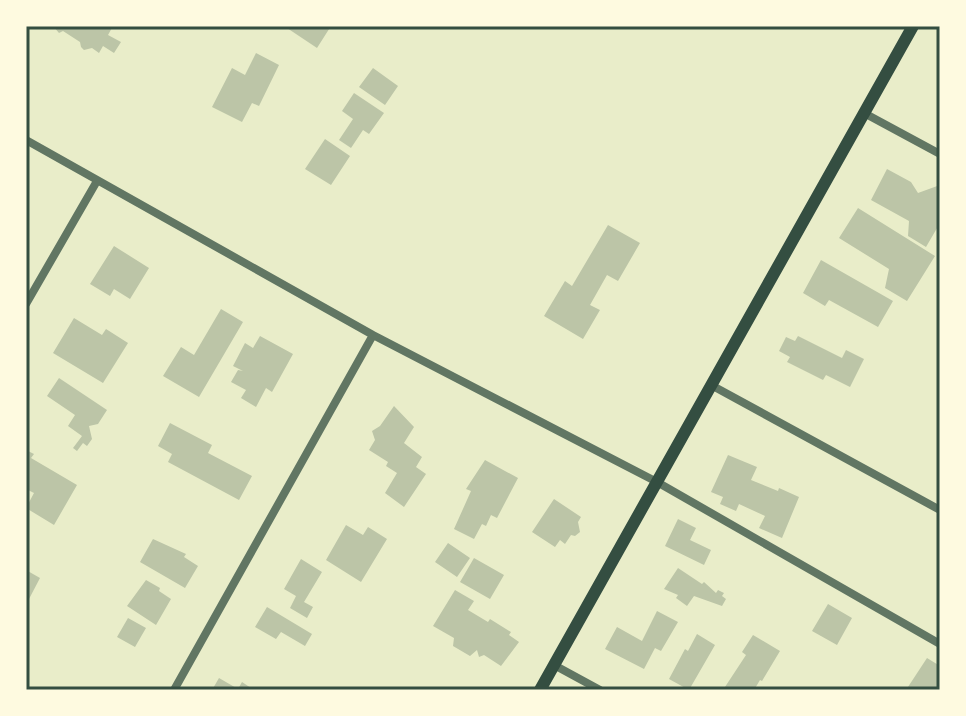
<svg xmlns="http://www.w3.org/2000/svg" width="966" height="716" font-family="'Space Grotesk',sans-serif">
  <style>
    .building { fill: #bcc5a7 }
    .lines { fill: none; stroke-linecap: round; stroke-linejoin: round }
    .minor { stroke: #617663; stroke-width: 8 }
    .secondary { stroke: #344e41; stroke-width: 12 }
    .neatline { fill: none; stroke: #344e41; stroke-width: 3 }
  </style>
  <rect width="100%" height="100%" fill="#e9edc9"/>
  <path class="building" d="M53 26H113L108 35 121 42 114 53 103 46 99 53 92 48 84 50 81 47 80 42 63 31 59 33Z
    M284 26H331L317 48Z
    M256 53 279 65 259 106 252 103 242 122 212 107 232 68 245 75Z
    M373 68 398 86 385 105 359 87Z
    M354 93 384 113 369 134 363 130 351 148 339 140 353 119 342 111Z
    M325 139 350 156 331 185 305 169Z
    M887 169 911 182 918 193 940 185V223L926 247 908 236 909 221 871 200Z
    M858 208 935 256 907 301 885 288 889 269 839 238Z
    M608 225 640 243 618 281 607 275 590 305 600 310 583 339 544 316 565 281 572 286Z
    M114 246 149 268 130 299 114 289 110 296 90 284Z
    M821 260 893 301 878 327 829 300 825 306 803 293Z
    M221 309 243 322 199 397 163 376 181 347 194 355Z
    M74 318 102 335 106 329 128 343 103 383 53 353Z
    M260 336 293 354 272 392 266 388 256 407 241 398 246 390 231 382 238 370 243 371 233 366 245 343 253 348Z
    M798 336 842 358 846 350 864 359 850 387 826 375 823 380 787 362 790 357 779 351 786 337 795 341Z
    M59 378 107 410 98 424 89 426 92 439 87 446 83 443 77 451 73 448 82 436 68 426 75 415 47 396Z
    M394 406 414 427 404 443 422 457 416 467 426 474 404 507 385 493 397 473 386 466 388 462 369 450 375 440 372 431 380 426Z
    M170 423 212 445 208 453 252 476 239 500 168 462 172 454 158 446Z
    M26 450 34 454 31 458 77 485 54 525 26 508 34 493 26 489Z
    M728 455 757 467 751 480 778 491 779 488 799 497 782 538 759 528 765 516 739 504 736 511 720 504 723 497 711 492Z
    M485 460 518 478 497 518 491 515 486 526 482 524 474 539 454 529 471 491 466 489Z
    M554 499 581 517 578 522 580 532 575 536 571 535 565 544 560 540 555 547 532 532Z
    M678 519 696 528 690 540 711 550 704 565 665 546Z
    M346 525 363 535 368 527 387 539 361 582 326 560Z
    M153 539 186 554 184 557 198 566 185 588 140 562Z
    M448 543 470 558 457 577 435 562Z
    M474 558 504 575 490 599 460 582Z
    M301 559 322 572 304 602 313 607 307 618 290 608 296 596 284 589Z
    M678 568 702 584 704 582 716 593 718 590 724 593 722 596 726 599 722 606 694 596 687 606 676 598 678 595 664 589Z
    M26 570 40 578 29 599 26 597Z
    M146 580 160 588 159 591 171 599 156 625 127 606Z
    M455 590 474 601 468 610 488 622 490 619 511 632 509 635 519 642 501 666 484 655 479 657 477 650 470 656 453 646 454 638 433 626Z
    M828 604 852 618 837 645 812 631Z
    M267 607 312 634 305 646 281 632 276 639 255 627Z
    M657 611 678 622 661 651 655 648 644 669 605 649 617 627 642 641Z
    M128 618 146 628 135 647 117 637Z
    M697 634 715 645 689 690 669 679 685 649 688 651Z
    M753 635 780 651 762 681 760 680 754 690H723L746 655 742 652Z
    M927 658 940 666V683L935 690H906Z
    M219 678 238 689 242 682 254 690H212Z"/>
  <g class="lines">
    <path class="minor" d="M864 113 940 154
      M26 140 373 335 657 482 940 644
      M26 304 97 181
      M711 385 940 510
      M554 665 600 690
      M174 690 373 335"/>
    <path class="secondary" d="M540 690 913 26"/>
  </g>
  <rect width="966" height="716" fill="none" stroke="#fefae0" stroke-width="56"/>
  <rect x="28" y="28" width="910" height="660" class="neatline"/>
</svg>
